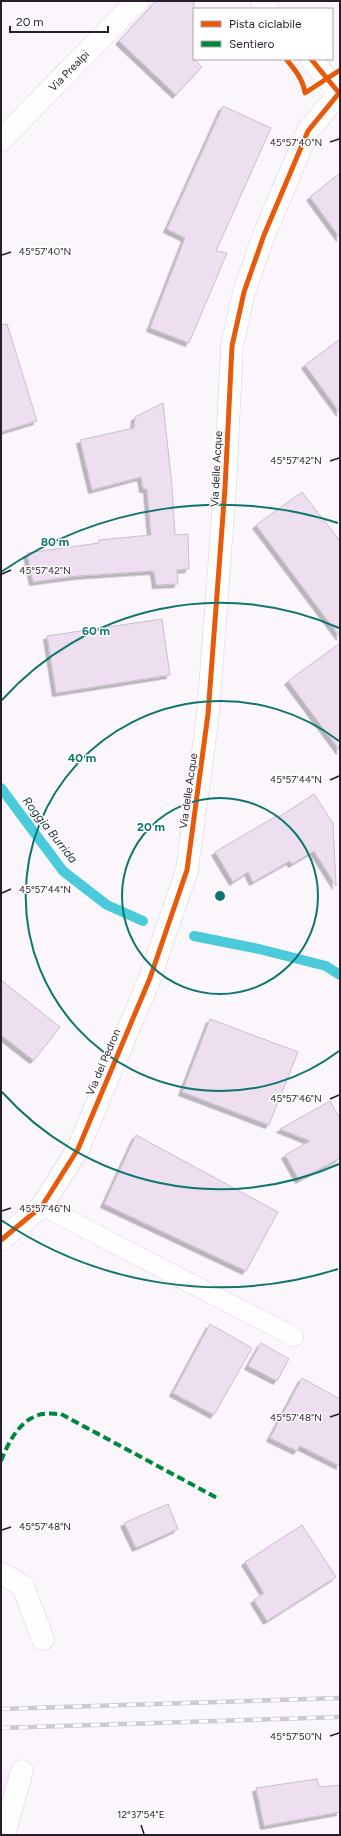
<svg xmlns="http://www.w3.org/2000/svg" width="341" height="1836" font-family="Figtree,sans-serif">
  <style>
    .built { fill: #faeefd }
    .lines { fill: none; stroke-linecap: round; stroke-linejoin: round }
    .stream { stroke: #4bcadc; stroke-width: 10 }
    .building { fill: #eddef0; stroke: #c7c1c9; filter: url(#shadow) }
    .lane-casing { stroke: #d7d0d8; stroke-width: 20 }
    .street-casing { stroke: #d7d0d8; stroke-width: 23 }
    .lane { stroke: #fefeff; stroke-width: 19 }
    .street { stroke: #fefeff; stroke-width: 22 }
    .rail-casing { stroke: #cccbcd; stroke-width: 4.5 }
    .rail { stroke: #fff; stroke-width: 3; stroke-dasharray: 9; stroke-linecap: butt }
    .quiet { stroke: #00873e; stroke-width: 4; stroke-dasharray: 8 4; stroke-linecap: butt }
    .cycleway-casing { stroke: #fff; stroke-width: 8 }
    .cycleway { stroke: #e8590c; stroke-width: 5 }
    .ticks { fill: none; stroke: #271e29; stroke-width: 1.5 }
    .ring { fill: none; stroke: #0f766e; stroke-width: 2 }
    .labels { text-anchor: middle; stroke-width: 3; stroke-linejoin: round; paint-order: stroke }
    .street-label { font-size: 11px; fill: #271e29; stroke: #fff }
    .water-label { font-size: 12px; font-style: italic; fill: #1a3236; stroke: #fff }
    .ticks-label { font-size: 10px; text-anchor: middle; fill: #271e29; stroke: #fff; stroke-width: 3; stroke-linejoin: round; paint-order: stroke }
    .centre { fill: #0f766e; stroke: #fff; stroke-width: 2 }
    .ring-label { font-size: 12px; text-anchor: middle; font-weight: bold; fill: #0f766e; stroke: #fff; stroke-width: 3; stroke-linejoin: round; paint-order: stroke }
  </style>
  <defs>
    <filter id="shadow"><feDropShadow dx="-3.5" dy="3.5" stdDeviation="0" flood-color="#0004"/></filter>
  </defs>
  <rect width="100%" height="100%" fill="#fbf6fc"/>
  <path class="built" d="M1 1769H11L1 1808Z"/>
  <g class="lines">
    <path class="stream" d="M1 788 63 871 107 905 143 921
      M194 936 259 949 326 966 340 975"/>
  </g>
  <path class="building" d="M156 1H194V59L202 67 176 95 119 41Z
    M223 106 271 128 216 251 227 253 189 343 150 328 185 238 167 229Z
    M340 173V238L310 197Z
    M7 324 37 421 1 432V325Z
    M340 339V413L305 365Z
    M163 403 172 486 175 535 188 534 189 569 177 570 178 584 156 585 154 572 152 571 77 576 33 582 27 553 99 543V540L151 535 147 489H143L141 477 92 490 80 440 134 428 135 417Z
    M302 492 340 541V637L256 525Z
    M162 619 170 675 56 693 47 636Z
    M340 643V751L288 681Z
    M314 794 333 823 336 886 314 851 292 864 290 861 253 882 248 872 233 882 215 852 278 815 279 817Z
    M1 980 60 1027 35 1059 33 1060 1 1035Z
    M210 1019 298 1052 269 1125 182 1092Z
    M330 1101 340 1119V1158L299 1180 285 1155 310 1141 280 1129Z
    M136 1135 278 1212 246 1271 104 1204Z
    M210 1324 252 1348 214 1415 173 1393Z
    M261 1343 289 1359 277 1381 248 1366Z
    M302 1378 340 1399V1466L300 1446 297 1451 270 1438Z
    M168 1504 178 1529 136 1548 124 1523Z
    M302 1525 336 1577 267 1621 254 1600 264 1593 245 1562Z
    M317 1779 319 1787 340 1785V1812L264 1826 256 1788Z"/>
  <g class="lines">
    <g class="lane-casing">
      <path id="lane" d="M42 1206 294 1337"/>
    </g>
    <g class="street-casing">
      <g id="street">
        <path d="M261 1 268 9"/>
        <path id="s1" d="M1 140 137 1"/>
        <path d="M1 1240 42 1206 78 1149 150 978 187 870 208 714 225 488 232 346 244 292 264 235 308 131 339 93 311 59"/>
        <path d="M1 1573 23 1586 43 1639"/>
        <path d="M4 1835 22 1771"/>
      </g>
    </g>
    <use href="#lane" class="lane"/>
    <use href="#street" class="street"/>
    <g class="rail-casing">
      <path id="rail" d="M1 1709 340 1698
        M1 1728 340 1717"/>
    </g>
    <use href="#rail" class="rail"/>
    <path class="quiet" d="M1 1461C9 1441 20 1419 42 1414 48 1413 55 1414 61 1414L219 1499"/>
    <g class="cycleway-casing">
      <path id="cycleway" d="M286 59C295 70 303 79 305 93L340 70
        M1 1240 42 1206 78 1149 150 978 187 870 208 714 225 488 232 346 244 292 264 235 308 131 339 93 311 59"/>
    </g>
    <use href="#cycleway" class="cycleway"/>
  </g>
  <path class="ticks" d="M330 142 339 139M2 255 11 252M330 461 339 458M2 574 11 570M330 780 339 776M2 893 11 889M330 1099 339 1095M2 1211 11 1208M330 1417 339 1414M2 1530 11 1527M330 1736 339 1733M141 1825 144 1834"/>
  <g class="ring">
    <circle cx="220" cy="896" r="98"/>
    <path d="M339 1051A195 195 0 1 1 339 741"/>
    <path d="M339 1164A293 293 0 0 1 2 1092M2 700A293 293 0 0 1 339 628"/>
    <path d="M338 1269A391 391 0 0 1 1 1220M1 572A391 391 0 0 1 338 523"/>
  </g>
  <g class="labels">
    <g class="street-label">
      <text dy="4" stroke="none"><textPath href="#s1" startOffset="97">Via Prealpi</textPath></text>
      <text transform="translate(216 469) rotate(-87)" y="4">Via delle Acque</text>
      <text transform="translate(188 791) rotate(-82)" y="4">Via delle Acque</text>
      <text transform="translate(103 1062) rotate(-67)" y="4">Via del Pedron</text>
    </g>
    <g class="water-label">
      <text transform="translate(50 830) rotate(52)" y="4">Roggia Burrida</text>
    </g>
  </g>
  <g class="ticks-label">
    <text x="296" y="146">45°57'40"N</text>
    <text x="45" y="255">45°57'40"N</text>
    <text x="296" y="464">45°57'42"N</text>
    <text x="45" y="574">45°57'42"N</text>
    <text x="296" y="783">45°57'44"N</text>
    <text x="45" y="893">45°57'44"N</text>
    <text x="296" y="1102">45°57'46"N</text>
    <text x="45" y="1212">45°57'46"N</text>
    <text x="296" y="1421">45°57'48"N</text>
    <text x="45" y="1530">45°57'48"N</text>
    <text x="296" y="1740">45°57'50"N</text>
    <text x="141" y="1818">12°37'54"E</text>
  </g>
  <circle cx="220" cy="896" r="6" class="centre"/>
  <g class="ring-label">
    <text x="55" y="546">80 m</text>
    <text x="96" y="635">60 m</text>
    <text x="82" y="762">40 m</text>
    <text x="151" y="831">20 m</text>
  </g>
  <rect width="341" height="1836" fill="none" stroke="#271e29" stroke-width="4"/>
  <rect x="193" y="8" width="140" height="52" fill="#ffffff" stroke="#a9a5a9"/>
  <rect x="201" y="21" width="20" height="6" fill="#e8590c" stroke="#a9a5a9"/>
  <text x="229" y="28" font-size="12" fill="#271e29">Pista ciclabile</text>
  <rect x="201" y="41" width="20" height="6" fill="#00873e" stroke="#a9a5a9"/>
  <text x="229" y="48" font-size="12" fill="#271e29">Sentiero</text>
  <path d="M10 26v6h98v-6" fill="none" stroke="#271e29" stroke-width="2"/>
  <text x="16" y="26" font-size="12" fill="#271e29" stroke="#ffffff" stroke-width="3" paint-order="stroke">20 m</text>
</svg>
